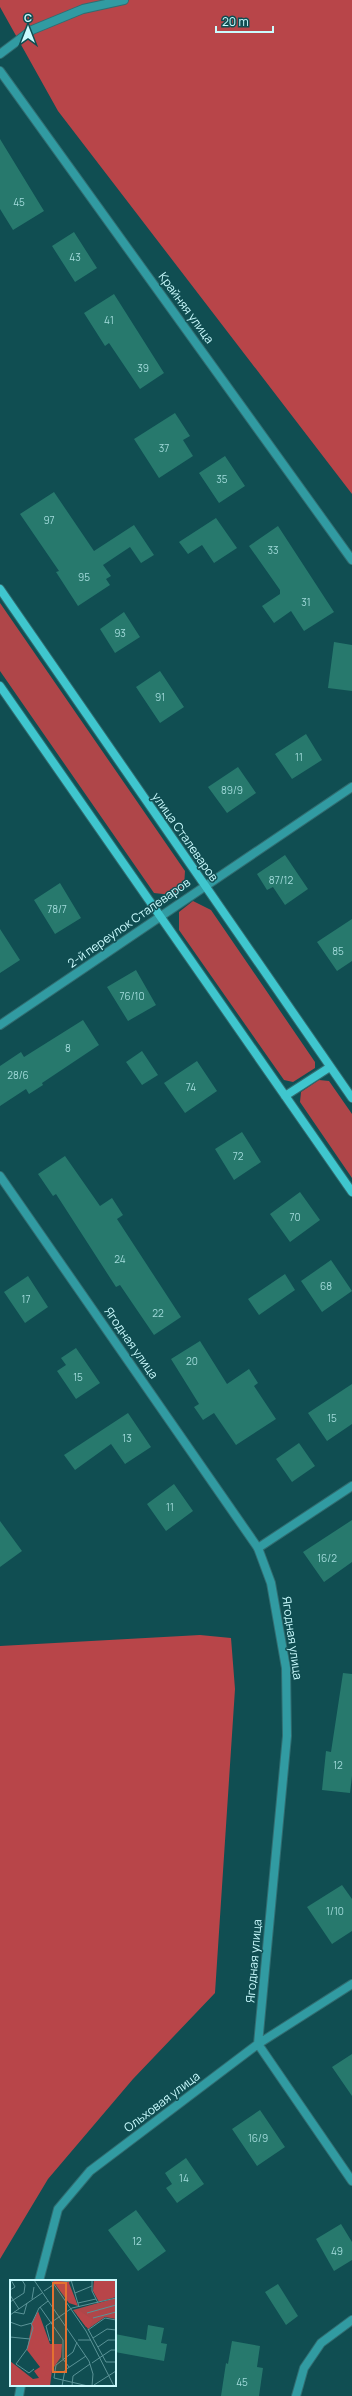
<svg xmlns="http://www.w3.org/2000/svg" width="352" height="2396" font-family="Manrope,sans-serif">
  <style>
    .green { fill: #af4649 }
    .forest { fill: #b84549 }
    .building { fill: #27796d }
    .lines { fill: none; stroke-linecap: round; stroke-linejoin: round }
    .service-casing { stroke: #316d71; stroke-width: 10 }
    .minor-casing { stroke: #316d71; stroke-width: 10 }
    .secondary-casing { stroke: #316d71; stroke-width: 10 }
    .service { stroke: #319ba2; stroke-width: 8 }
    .minor { stroke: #319ba2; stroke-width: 8 }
    .secondary { stroke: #3fc6ce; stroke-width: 8 }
    .labels { text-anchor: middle; stroke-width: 3; stroke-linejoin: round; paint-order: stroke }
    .number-label { font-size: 10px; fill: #a1dada }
    .street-label { font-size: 12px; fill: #cafbfe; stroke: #104e52 }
    .inset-road { fill: none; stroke: #5a9397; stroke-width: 1 }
    .view { fill: #e47130; fill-opacity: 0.15; stroke: #e47130; stroke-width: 2 }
    .inset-edge { fill: none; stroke: #cafbfe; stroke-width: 2 }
  </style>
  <rect width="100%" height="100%" fill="#104e52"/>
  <path class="green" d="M0 603 185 871 184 887 172 895 154 893 0 671Z
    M193 901 211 910 315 1062V1068L293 1082 284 1080 179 930V912Z
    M319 1080 329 1081 352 1114V1178L300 1102 301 1092Z"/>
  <path class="forest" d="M0 0H352V494L58 111 0 7Z
    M200 1635 231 1638 235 1689 215 1993 133 2079 48 2179 0 2259V1646Z"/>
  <path class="building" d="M0 139 44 211 13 230 0 209Z
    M74 232 97 268 75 282 52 246Z
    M114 294 164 373 140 389 109 343 105 346 84 313Z
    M175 413 190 436 183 440 193 456 159 478 134 439Z
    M225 456 245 486 219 503 199 473Z
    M54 492 94 551 134 525 154 555 141 563 130 547 103 565 111 576 106 579 110 585 78 606 56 572 59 571 20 514Z
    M216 518 237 548 214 563 202 545 188 554 179 542Z
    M278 526 334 612 304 631 291 611 274 623 262 606 280 594V590L249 546Z
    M124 612 140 637 115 653 100 629Z
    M334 642 352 645V691L328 688Z
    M160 671 184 707 160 723 136 687Z
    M306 734 322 760 292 779 275 754Z
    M238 767 256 793 227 813 208 787Z
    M285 855 308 889 285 905 273 887 267 890 257 874Z
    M60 883 81 918 55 934 34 900Z
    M352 919V961L337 971 317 942Z
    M0 929 20 960 0 973Z
    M136 970 156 1005 128 1021 107 987Z
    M83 1020 99 1045 42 1083 43 1085 29 1094 26 1089 0 1106V1066L21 1052 24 1057Z
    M142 1051 158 1075 142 1085 126 1062Z
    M197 1061 217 1091 185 1113 164 1083Z
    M242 1132 261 1162 234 1180 215 1149Z
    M65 1156 100 1206 112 1198 123 1215 117 1219 181 1317 154 1335 120 1285 116 1287 56 1194 53 1196 38 1174Z
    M300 1192 320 1220 290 1242 270 1214Z
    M331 1260 352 1291 322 1312 301 1281Z
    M285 1274 295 1290 259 1315 248 1299Z
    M28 1276 48 1307 25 1323 4 1292Z
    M200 1341 227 1384 249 1369 258 1383 254 1386 276 1419 236 1445 214 1413 203 1420 194 1407 199 1404 171 1359Z
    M76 1348 100 1383 76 1399 57 1371 66 1365 61 1358Z
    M352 1384V1424L327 1441 308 1413Z
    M128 1413 151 1447 125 1464 111 1444 75 1470 64 1455Z
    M299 1443 315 1466 292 1482 276 1459Z
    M174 1484 193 1511 166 1531 147 1504Z
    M352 1520V1562L324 1582 303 1552Z
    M0 1521 22 1551 0 1567Z
    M343 1673 352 1674V1776L350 1793 322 1790 326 1751 331 1752Z
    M342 1885 352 1899V1931L332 1944 307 1907Z
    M352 2054V2096L332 2067Z
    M260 2110 285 2147 257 2166 232 2129Z
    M186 2158 204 2184 177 2203 166 2188 172 2184 165 2173Z
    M136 2210 166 2251 138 2271 108 2230Z
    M341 2224 352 2242V2260L334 2271 316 2239Z
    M278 2284 298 2316 286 2325 265 2292Z
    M148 2325 164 2328 161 2343 167 2344 164 2361 115 2352V2334L146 2340Z
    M232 2341 260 2346 257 2367 263 2368 259 2396H221L226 2363 228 2364Z"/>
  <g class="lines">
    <g class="service-casing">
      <path id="service" d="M0 54 32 30 83 9 124 0
        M0 1025 352 787
        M258 1548 352 1486"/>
    </g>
    <g class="minor-casing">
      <path id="minor" d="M0 71 352 560
        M0 1176 258 1548 271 1583 286 1668 287 1736 258 2044 352 2181
        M39 2281 58 2209 90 2171 258 2044 352 1984
        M19 2396 21 2385
        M296 2396 304 2368 321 2343 352 2320"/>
    </g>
    <g class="secondary-casing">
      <path id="secondary" d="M0 589 352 1098
        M0 686 352 1192
        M285 1096 330 1067"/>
    </g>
    <use href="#service" class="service"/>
    <use href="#minor" class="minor"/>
    <use href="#secondary" class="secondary"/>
  </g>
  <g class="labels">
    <g class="number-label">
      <text x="19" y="206">45</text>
      <text x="75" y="261">43</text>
      <text x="109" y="324">41</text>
      <text x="143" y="372">39</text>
      <text x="164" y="452">37</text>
      <text x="222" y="483">35</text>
      <text x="49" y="524">97</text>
      <text x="273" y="554">33</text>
      <text x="84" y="581">95</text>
      <text x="306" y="606">31</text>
      <text x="120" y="637">93</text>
      <text x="160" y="701">91</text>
      <text x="299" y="761">11</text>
      <text x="232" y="794">89/9</text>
      <text x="281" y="884">87/12</text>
      <text x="57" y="913">78/7</text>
      <text x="338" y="955">85</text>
      <text x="132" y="1000">76/10</text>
      <text x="68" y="1052">8</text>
      <text x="18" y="1079">28/6</text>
      <text x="191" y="1091">74</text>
      <text x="238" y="1160">72</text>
      <text x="295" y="1221">70</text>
      <text x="120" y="1263">24</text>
      <text x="326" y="1290">68</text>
      <text x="26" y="1303">17</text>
      <text x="158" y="1317">22</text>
      <text x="192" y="1365">20</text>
      <text x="78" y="1381">15</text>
      <text x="332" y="1422">15</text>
      <text x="127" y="1442">13</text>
      <text x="170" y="1511">11</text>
      <text x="327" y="1562">16/2</text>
      <text x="338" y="1769">12</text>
      <text x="335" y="1915">1/10</text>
      <text x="258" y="2142">16/9</text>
      <text x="184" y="2182">14</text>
      <text x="137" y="2245">12</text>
      <text x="337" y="2255">49</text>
      <text x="242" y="2386">45</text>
    </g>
    <g class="street-label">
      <text transform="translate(186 308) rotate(54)" y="4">Крайняя улица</text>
      <text transform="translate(185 837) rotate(55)" y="4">улица Сталеваров</text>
      <text transform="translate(129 923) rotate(-35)" y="4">2-й переулок Сталеваров</text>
      <text transform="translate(131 1343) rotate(55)" y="4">Ягодная улица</text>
      <text transform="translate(292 1638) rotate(82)" y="4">Ягодная улица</text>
      <text transform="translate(254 1961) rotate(-85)" y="4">Ягодная улица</text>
      <text transform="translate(162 2102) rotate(-37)" y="4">Ольховая улица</text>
    </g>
  </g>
  <g transform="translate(10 2280)">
    <rect width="106" height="106" fill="#104e52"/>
    <path d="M106 18V39L95 37 78 49 63 30Z" fill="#af4649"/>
    <path d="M42 0H60L59 3 68 26 59 23ZM84 0H106V17L89 22 83 11ZM28 31 40 64H52L51 77 42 90 40 106H0V81L23 99 29 98 24 91 30 87 17 70 22 43ZM70 31 83 40 79 47H76L67 35V31Z" fill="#b84549"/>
    <path class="inset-road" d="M24 0 79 81 83 94 82 106M41 0 76 51 104 106M61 0 69 27M82 0V11L88 23M0 10 5 7 1 0M34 11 46 3 68 0M65 13 82 6M0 15 9 29M22 19 24 7M0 22 14 13 15 5 12 0M68 23 86 19M30 27 53 60V79L59 87M4 32 14 34 17 23M77 33 106 25M0 35 32 13M83 38 106 32M0 42 11 46 22 43 29 28 38 21M21 43 23 48 17 69 6 84 19 93 24 89M78 49 96 82H106M78 50 95 38 106 40M0 57 20 59M83 58 97 49 106 50M68 60H81M40 61 36 46 62 28 106 18M67 62 63 72 46 85 44 98 78 106M88 67 98 60H106M82 83 101 70H106M84 105 106 91M52 106 55 90 76 76M62 106 63 96 80 84"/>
    <path class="view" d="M43 3H56V92H43Z"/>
    <rect width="106" height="106" class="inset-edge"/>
  </g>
  <g transform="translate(28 28)" stroke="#104e52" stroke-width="3" paint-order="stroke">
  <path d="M0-3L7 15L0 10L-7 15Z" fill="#cafbfe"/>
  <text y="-6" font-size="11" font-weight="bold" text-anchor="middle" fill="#cafbfe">С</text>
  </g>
  <path d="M216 26v6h57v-6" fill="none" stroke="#cafbfe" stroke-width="2"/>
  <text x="222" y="26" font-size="12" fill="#cafbfe" stroke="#104e52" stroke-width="3" paint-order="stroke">20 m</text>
</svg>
